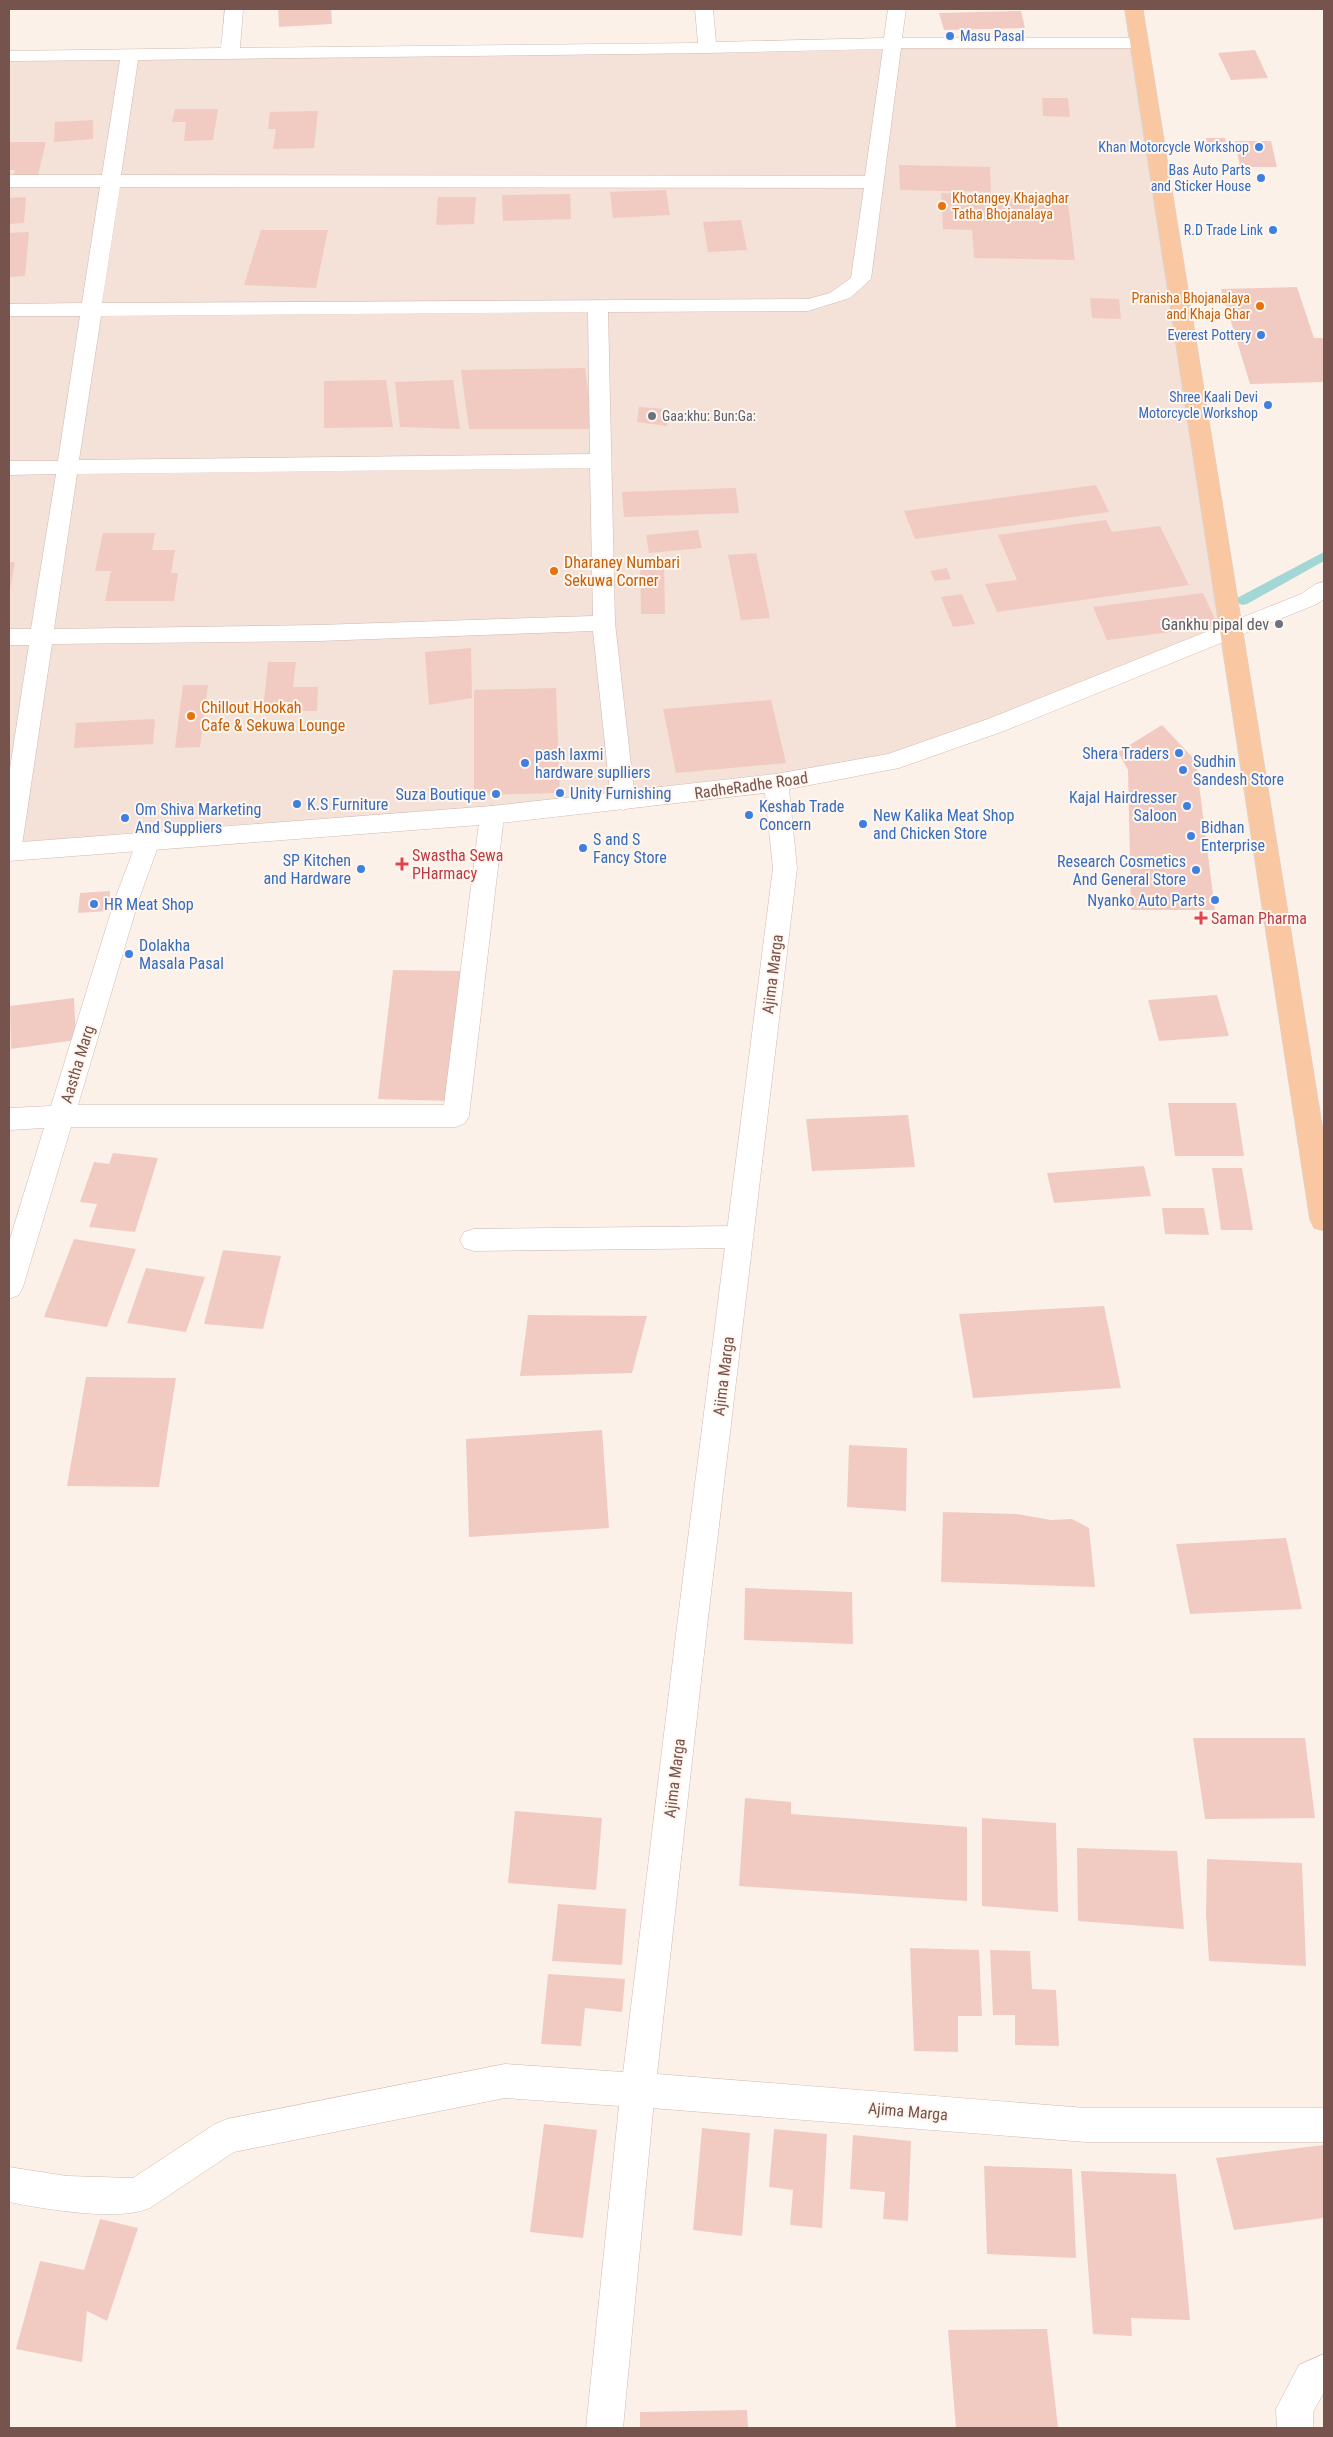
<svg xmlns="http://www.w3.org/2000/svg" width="1333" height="2437" font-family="'Roboto Condensed',sans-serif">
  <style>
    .residential { fill: #f4e1d7 }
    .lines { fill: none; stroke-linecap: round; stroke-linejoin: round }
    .stream { fill: #a3d7d5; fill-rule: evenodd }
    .building { fill: #f1cbc1 }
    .lane-casing { stroke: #d0b9b1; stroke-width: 1 }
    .street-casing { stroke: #d0b9b1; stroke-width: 1 }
    .secondary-casing { stroke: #d3b8ae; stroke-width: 1 }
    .primary-casing { stroke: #d9cfcd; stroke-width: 1 }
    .lane { fill: #fff; fill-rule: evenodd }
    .street { fill: #fff; fill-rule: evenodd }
    .secondary { fill: #fff; fill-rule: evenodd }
    .primary { fill: #f9c8a3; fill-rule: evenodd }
    .shop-dot { fill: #3f7fe0; stroke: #fff6ef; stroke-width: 2 }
    .food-dot { fill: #e8710a; stroke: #fff6ef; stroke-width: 2 }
    .worship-dot { fill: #6b7280; stroke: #fff6ef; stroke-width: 2 }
    .health-dot { fill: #e0444e; stroke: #fff6ef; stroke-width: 2 }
    .labels { text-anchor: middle; stroke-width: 4; stroke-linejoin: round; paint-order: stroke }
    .far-shop-label { font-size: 14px; fill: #366cbe; stroke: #fff6ef; text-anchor: end }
    .far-food-label { font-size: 14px; fill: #c56008; stroke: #fff6ef; text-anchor: start }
    .far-worship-label { font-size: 14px; fill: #5b616d; stroke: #fff6ef; text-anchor: start }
    .food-label { font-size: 16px; fill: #c56008; stroke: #fff6ef; text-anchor: start }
    .worship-label { font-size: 16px; fill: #5b616d; stroke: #fff6ef; text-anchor: end }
    .shop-label { font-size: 16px; fill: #366cbe; stroke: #fff6ef; text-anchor: start }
    .street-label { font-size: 16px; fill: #76534c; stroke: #fff6ef }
    .health-label { font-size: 16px; fill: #be3a42; stroke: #fff6ef; text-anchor: start }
  </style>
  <rect width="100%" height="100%" fill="#fcf1e9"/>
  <path class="residential" d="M1140 43 1230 629 891 762 623 801 9 852V56Z"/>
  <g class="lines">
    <path class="stream" d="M1324 552V561L1247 604 1242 605 1235 601 1237 598Z"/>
  </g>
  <path class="building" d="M278 9H331L332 24 279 27Z
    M1021 11 1025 28 944 30 939 13Z
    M1255 50 1268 78 1231 80 1218 53Z
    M1042 98H1068L1070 117 1043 116Z
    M175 109H218L213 140 184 141 186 122H172Z
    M318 111 314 148 273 149 276 129H268L270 112Z
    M93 120V139L54 142 55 122Z
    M1206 138H1225L1228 152 1209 151Z
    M1235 141H1271L1277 167H1240Z
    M9 142H46L38 175H14L15 170H9Z
    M899 165 990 167 991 192 900 190Z
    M666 190 670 215 613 218 610 192Z
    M941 193 1067 195 1075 260 974 258 972 230 943 229Z
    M570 194 571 219 503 221 502 195Z
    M26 197 24 223 9 224V198Z
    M438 197H476L474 224 436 225Z
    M741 220 747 250 708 252 703 222Z
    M261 230H328L316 288 244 285Z
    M29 232 25 276 9 277V233Z
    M1297 287 1314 338H1324V382L1250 384 1221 289Z
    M1090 298 1119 299 1121 319 1092 318Z
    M585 368 593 429H469L461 370Z
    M386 380 393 427 324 428V381Z
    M453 380 460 429 400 427 395 382Z
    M639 407 667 409V426L637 422Z
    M1096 485 1109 512 915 539 904 511Z
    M736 488 739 513 624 517 622 492Z
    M1106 520 1112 532 1160 526 1189 585 997 612 985 584 1017 580 998 535Z
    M698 530 702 548 649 553 646 535Z
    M103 533H155L152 550H175L171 573H178L174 601H105L111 571H95Z
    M756 553 770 618 741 620 728 555Z
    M640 559H664L665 614H641Z
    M9 562H15L10 589H9Z
    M947 568 951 579 935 581 930 571Z
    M1203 593 1218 626 1107 640 1093 607Z
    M962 594 975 624 953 627 941 597Z
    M471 648 472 698 429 705 425 652Z
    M268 662H296L293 687H318L317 711H263Z
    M183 685H208L200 747 175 748Z
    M556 688 560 793 474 795V690Z
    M771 700 786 763 676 773 663 709Z
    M155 719 153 744 74 748 76 723Z
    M1162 725 1196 761 1215 910H1131L1128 770 1118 752Z
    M110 891 109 911 78 913 80 893Z
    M393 970 463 971 450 1101 378 1099Z
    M1217 995 1229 1036 1159 1041 1148 1000Z
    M74 998 76 1040 11 1049 10 1006Z
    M1168 1103H1236L1244 1156H1175Z
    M908 1115 915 1167 812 1171 806 1119Z
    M113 1153 158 1158 135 1232 89 1227 97 1204 80 1202 94 1162 109 1164Z
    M1144 1166 1151 1196 1054 1203 1047 1173Z
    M1212 1168H1242L1253 1230H1221Z
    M1162 1208H1204L1209 1235 1165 1234Z
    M74 1239 136 1249 107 1327 44 1317Z
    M223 1250 281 1256 263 1329 204 1324Z
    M146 1268 205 1277 186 1332 127 1323Z
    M1104 1306 1121 1388 973 1398 959 1314Z
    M528 1315 647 1316 632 1373 520 1376Z
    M86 1377 176 1378 159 1487 67 1486Z
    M602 1430 609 1528 469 1537 466 1439Z
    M849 1445 907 1448 906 1511 847 1507Z
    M943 1512 1017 1514 1051 1520 1072 1519 1089 1528 1095 1587 941 1582Z
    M1286 1538 1302 1609 1190 1614 1176 1544Z
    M745 1588 852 1592 853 1644 744 1640Z
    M1193 1738H1305L1315 1818 1205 1819Z
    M745 1798 791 1802V1814L967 1827V1901L739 1886Z
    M515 1811 602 1818 596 1890 508 1883Z
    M982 1818 1056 1823 1058 1912 982 1906Z
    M1077 1848 1177 1851 1184 1929 1078 1921Z
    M1207 1859 1302 1863 1306 1966 1209 1961 1206 1915Z
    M558 1904 626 1909 622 1965 552 1961Z
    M910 1948 979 1950 982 2016H958V2052L914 2051Z
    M990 1950 1030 1951 1032 1989 1056 1990 1059 2046 1015 2045V2015H993Z
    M548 1974 625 1979 622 2012 585 2008 581 2046 541 2044Z
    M544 2124 597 2130 583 2238 530 2232Z
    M702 2128 750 2133 742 2236 693 2230Z
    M774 2129 827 2134 822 2228 790 2225 793 2190 769 2187Z
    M853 2135 911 2141 908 2221 883 2219 885 2192 850 2189Z
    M1324 2145V2218L1234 2230 1216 2158Z
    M984 2166 1072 2169 1076 2258 987 2254Z
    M1081 2171 1176 2174 1190 2320 1131 2318 1132 2336 1093 2334Z
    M100 2219 138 2228 107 2321 87 2311 82 2362 16 2349 40 2261 84 2270Z
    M1047 2329 1058 2428H956L948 2330Z
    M747 2410 748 2428H640V2412Z"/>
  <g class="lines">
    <g class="lane-casing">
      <path id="lane" d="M740 1226 750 1229 754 1237 750 1245 740 1248 474 1251 464 1248 460 1240 464 1232 474 1229Z
        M1324 2354V2392L1313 2412V2428H1277L1276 2409 1299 2365Z"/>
    </g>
    <g class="street-casing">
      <path id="street" d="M225 9H243L240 48 698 43 695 9H713L716 42 884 38 888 9H906L902 38H1140L1146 39 1149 43 1146 47 1140 48H901L871 279 850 298 808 311 608 312 615 623 635 801 632 807 623 810 614 807 611 801 593 631 318 641 52 644 21 852 18 858 9 861V775L29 645H9V629H31L56 474 9 475V461H58L80 316H9V304L82 303 100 187H9V175H102L120 60 9 61V51L221 48ZM883 49 865 176 121 175 138 60 707 53ZM120 187 864 188 851 278 830 293 808 299 102 303ZM588 312 590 454 79 460 101 316ZM590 468 593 616 318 625 54 629 77 474Z
        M492 806 501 809 504 815 469 1116 465 1123 456 1127H71L23 1287 19 1295 9 1299V1242L44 1128 9 1130V1108L51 1106 115 899 139 835 148 832 157 835 160 841 139 899 78 1105H444L480 815 483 809Z
        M505 2064 638 2073 650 2078 655 2090 623 2428H586L619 2106 505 2098 234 2152 150 2208C119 2222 44 2209 9 2202V2167L67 2176 133 2178 215 2124 227 2119Z"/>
    </g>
    <g class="secondary-casing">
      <path id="secondary" d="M1324 582V599L1317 604 1004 731 899 768 789 789 797 868 708 1618 657 2074 1086 2108H1324V2142H1086L638 2107 626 2102 621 2090 678 1618 773 868 765 793 492 824 9 861V843L492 806 776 774 888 754 988 719 1301 594 1316 584Z"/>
    </g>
    <g class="primary-casing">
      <path id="primary" d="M1125 9H1143L1324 1137V1231L1314 1228 1310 1220Z"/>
    </g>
    <use href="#lane" class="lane"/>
    <use href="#street" class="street"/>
    <use href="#secondary" class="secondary"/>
    <use href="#primary" class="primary"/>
  </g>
  <g class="shop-dot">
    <circle cx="950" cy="36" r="5"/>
    <circle cx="1259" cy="147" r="5"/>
    <circle cx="1261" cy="178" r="5"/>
    <circle cx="1273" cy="230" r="5"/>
    <circle cx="1261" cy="335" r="5"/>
    <circle cx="1268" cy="405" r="5"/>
    <circle cx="1179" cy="753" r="5"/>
    <circle cx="525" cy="763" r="5"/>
    <circle cx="1183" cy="770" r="5"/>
    <circle cx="560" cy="793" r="5"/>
    <circle cx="496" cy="794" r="5"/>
    <circle cx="297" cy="804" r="5"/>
    <circle cx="1187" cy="806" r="5"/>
    <circle cx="749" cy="815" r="5"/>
    <circle cx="125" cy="818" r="5"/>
    <circle cx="863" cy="824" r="5"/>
    <circle cx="1191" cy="836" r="5"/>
    <circle cx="583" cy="848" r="5"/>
    <circle cx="361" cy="869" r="5"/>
    <circle cx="1196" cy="870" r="5"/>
    <circle cx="1215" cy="900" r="5"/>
    <circle cx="94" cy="904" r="5"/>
    <circle cx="129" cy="954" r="5"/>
  </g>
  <g class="food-dot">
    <circle cx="942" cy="206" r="5"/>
    <circle cx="1260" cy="306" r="5"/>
    <circle cx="554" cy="571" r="5"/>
    <circle cx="191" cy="716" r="5"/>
  </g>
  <g class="worship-dot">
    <circle cx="652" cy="416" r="5"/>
    <circle cx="1279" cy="624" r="5"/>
  </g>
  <g class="health-dot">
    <path d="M399.5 856.5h5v5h5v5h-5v5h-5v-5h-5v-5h5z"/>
    <path d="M1198.5 910.5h5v5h5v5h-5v5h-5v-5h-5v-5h5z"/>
  </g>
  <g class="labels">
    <g class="far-shop-label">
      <text x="960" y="41" text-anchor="start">Masu Pasal</text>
      <text x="1249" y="152">Khan Motorcycle Workshop</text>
      <text x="1251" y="175">Bas Auto Parts<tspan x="1251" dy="16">and Sticker House</tspan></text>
      <text x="1263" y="235">R.D Trade Link</text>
      <text x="1251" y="340">Everest Pottery</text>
      <text x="1258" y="402">Shree Kaali Devi<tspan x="1258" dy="16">Motorcycle Workshop</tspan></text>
    </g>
    <g class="far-food-label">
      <text x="952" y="203">Khotangey Khajaghar<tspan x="952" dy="16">Tatha Bhojanalaya</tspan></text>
      <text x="1250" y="303" text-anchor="end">Pranisha Bhojanalaya<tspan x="1250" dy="16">and Khaja Ghar</tspan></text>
    </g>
    <g class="far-worship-label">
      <text x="662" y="421">Gaa:khu: Bun:Ga:</text>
    </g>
    <g class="food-label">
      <text x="564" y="568">Dharaney Numbari<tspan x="564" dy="18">Sekuwa Corner</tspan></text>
      <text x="201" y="713">Chillout Hookah<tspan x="201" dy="18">Cafe &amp; Sekuwa Lounge</tspan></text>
    </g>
    <g class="worship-label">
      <text x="1269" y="630">Gankhu pipal dev</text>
    </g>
    <g class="shop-label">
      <text x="1169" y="759" text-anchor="end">Shera Traders</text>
      <text x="535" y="760">pash laxmi<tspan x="535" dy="18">hardware suplliers</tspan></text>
      <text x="1193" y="767">Sudhin<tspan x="1193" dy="18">Sandesh Store</tspan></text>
      <text x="570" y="799">Unity Furnishing</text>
      <text x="486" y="800" text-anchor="end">Suza Boutique</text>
      <text x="1177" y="803" text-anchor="end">Kajal Hairdresser<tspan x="1177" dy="18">Saloon</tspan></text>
      <text x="307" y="810">K.S Furniture</text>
      <text x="759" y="812">Keshab Trade<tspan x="759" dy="18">Concern</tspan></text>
      <text x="135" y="815">Om Shiva Marketing<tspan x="135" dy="18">And Suppliers</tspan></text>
      <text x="873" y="821">New Kalika Meat Shop<tspan x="873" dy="18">and Chicken Store</tspan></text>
      <text x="1201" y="833">Bidhan<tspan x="1201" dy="18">Enterprise</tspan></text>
      <text x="593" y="845">S and S<tspan x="593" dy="18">Fancy Store</tspan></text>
      <text x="351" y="866" text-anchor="end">SP Kitchen<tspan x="351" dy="18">and Hardware</tspan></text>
      <text x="1186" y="867" text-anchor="end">Research Cosmetics<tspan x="1186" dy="18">And General Store</tspan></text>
      <text x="1205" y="906" text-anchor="end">Nyanko Auto Parts</text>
      <text x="104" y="910">HR Meat Shop</text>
      <text x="139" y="951">Dolakha<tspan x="139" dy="18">Masala Pasal</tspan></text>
    </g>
    <g class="street-label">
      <text transform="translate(751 785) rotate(-8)" y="6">RadheRadhe Road</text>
      <text transform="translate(772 974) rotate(-83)" y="6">Ajima Marga</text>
      <text transform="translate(77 1064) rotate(-73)" y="6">Aastha Marg</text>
      <text transform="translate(723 1376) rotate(-83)" y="6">Ajima Marga</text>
      <text transform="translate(674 1778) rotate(-83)" y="6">Ajima Marga</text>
      <text transform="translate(908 2111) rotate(5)" y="6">Ajima Marga</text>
    </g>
    <g class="health-label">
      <text x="412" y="861">Swastha Sewa<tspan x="412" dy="18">PHarmacy</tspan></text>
      <text x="1211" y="924">Saman Pharma</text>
    </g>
  </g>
  <rect width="1333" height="2437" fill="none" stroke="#76534c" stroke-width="20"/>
</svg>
